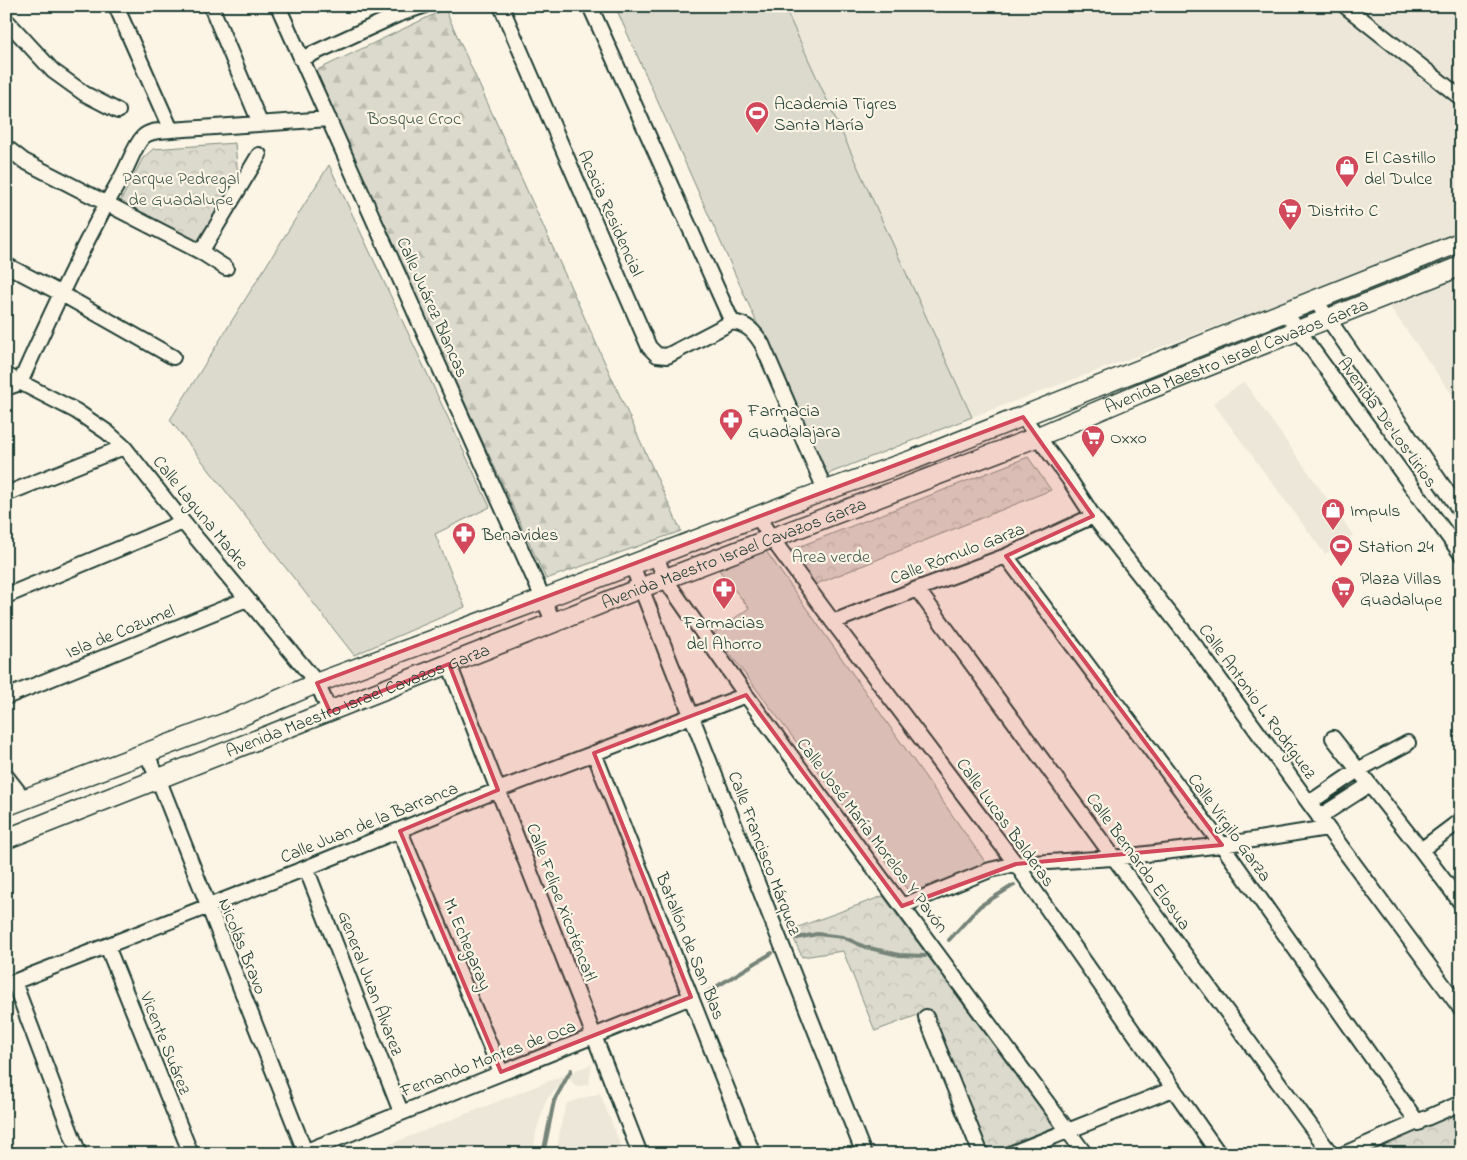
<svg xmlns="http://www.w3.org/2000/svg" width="1467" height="1160" font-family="'Indie Flower',sans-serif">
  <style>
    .built { fill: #ece7d8 }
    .grass { fill: #dcdacc; stroke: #7e8c80 }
    .forest { fill: url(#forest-firs); stroke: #7e8c80 }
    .park { fill: url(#park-crowns); stroke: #7e8c80 }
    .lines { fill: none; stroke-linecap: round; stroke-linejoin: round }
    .stream { stroke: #758479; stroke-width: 4 }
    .street-casing { stroke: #1f3d34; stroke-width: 18 }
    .secondary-casing { stroke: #1f3d34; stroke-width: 22 }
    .street { stroke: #fcf5e5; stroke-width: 14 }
    .secondary { stroke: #fcf5e5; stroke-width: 19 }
    .marked { fill: #d1495b; fill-opacity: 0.2; stroke: #d1495b; stroke-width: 4; stroke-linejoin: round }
    .labels { text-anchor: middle; stroke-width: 4.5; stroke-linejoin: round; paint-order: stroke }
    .poi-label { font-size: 18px; fill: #1f3d34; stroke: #fcf5e5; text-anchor: start }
    .park-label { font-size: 18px; fill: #455c52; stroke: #fcf5e5 }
    .street-label { font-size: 18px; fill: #1f3d34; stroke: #fcf5e5 }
  </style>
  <defs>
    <pattern id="forest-firs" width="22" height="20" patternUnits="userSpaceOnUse" patternTransform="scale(1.25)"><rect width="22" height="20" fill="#dcdacc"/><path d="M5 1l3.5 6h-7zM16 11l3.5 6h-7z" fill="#bcbcb0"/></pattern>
    <pattern id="park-crowns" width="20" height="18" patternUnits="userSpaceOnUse" patternTransform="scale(1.25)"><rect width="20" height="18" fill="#dcdacc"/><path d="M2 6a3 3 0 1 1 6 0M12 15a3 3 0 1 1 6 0" fill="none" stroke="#bcbcb0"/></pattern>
  </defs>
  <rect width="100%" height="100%" fill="#fcf5e5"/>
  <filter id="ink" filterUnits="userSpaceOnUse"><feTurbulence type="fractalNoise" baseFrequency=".02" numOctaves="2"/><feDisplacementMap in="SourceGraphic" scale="10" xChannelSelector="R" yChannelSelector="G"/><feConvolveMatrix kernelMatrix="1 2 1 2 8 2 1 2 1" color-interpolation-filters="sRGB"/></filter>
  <g filter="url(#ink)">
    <path class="built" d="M784 6H1461V236L972 417Z
      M1461 277V407L1390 307Z
      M1244 382 1353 535 1325 554 1213 403Z
      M592 1064 589 1084 576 1087 568 1077 546 1100 536 1132 533 1154H365Z
      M600 1093 624 1154H556L562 1120 567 1103Z"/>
    <path class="grass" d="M615 6H784L972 417 825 475Z
      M329 165 490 507 435 534 465 607 354 655 170 420Z
      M766 551 986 863 910 893 714 633 749 608 719 570Z"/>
    <path class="forest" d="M445 9 681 531 546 579 313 72Z"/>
    <path class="park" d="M235 143 238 177 198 245 120 202 143 158 153 149Z
      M1028 457 1051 490 814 585 788 551Z
      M883 896 1054 1127 988 1153 931 1010 875 1031 843 951 802 957 790 930Z
      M1461 1104V1154H1350Z"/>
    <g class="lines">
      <path class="stream" d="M797 938 817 934 843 937 865 947 899 955 925 956
        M949 940 980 906 1014 885
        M706 993 772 953
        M543 1154 554 1101 571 1070"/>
      <g class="street-casing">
        <path id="street" d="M116 6 171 130
          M211 6 260 123
          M278 6 554 623
          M501 6 649 347 657 355 667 356 732 322C747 324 754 331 762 344L826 492
          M590 6 732 322
          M1345 6 1461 98
          M6 20 53 71 85 94 118 111
          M301 59 397 15 423 6
          M6 147 24 161 201 252 226 268
          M201 252 259 155
          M6 265 60 293 173 357
          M1316 301 1461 512
          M1285 312 1461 554
          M6 375 76 411 107 432 124 447 183 522 317 683 330 712
          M6 388 20 383C51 313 83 244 121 178 128 167 134 146 143 137 150 130 162 131 171 130L329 119
          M1023 417 1069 479 1093 516 1197 648 1309 803 1461 1009
          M6 494 124 447
          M758 517 772 539 833 622 1016 864 1219 1154
          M656 556 665 579 746 695 1085 1154
          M1006 556 1222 845 1418 1123
          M632 565 864 1154
          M917 589 1331 1154
          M6 596 183 522
          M833 622 917 589 1006 556 1093 516
          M449 664 640 1154
          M6 697 247 599
          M1333 738 1421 850 1461 903
          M146 753 158 778 306 1154
          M594 753 753 1154
          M6 776 24 799
          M1309 803 1358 770 1408 743
          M1319 817 1369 785
          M400 831 501 1072
          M1421 850 1461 820
          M306 868 401 1112
          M902 906 990 870 1016 864 1113 858 1222 845 1327 828
          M107 946 191 1154
          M14 982 79 1154
          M6 985 306 868 498 790 746 695
          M926 1017 981 1154
          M299 1154 691 997
          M1010 1154 1173 1089
          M1344 1154 1461 1103"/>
      </g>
      <g class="secondary-casing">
        <g id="secondary">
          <path d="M6 806 225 723 317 683 543 599 802 499 915 459 1461 242"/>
          <path id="s1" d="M6 839 641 588 1037 437 1140 393 1461 266"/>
        </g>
      </g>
      <use href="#street" class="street"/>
      <use href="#secondary" class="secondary"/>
    </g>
  </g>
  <path class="marked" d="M1023 417 1093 516 1006 556 1222 845 1016 864 902 906 746 695 594 753 691 997 501 1072 400 831 498 790 449 664 330 712 317 683Z"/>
  <defs>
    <g id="stadium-pin" transform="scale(1.25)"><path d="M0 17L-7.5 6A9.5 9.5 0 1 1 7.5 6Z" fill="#d1495b" stroke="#fcf5e5"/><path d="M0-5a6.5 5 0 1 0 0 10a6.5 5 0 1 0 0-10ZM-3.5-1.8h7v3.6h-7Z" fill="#fff"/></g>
    <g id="shop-pin" transform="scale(1.25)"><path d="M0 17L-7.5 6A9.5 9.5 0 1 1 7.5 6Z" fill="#d1495b" stroke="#fcf5e5"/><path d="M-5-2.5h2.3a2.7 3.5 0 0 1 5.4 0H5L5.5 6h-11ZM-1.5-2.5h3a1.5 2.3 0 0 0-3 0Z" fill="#fff"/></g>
    <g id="supermarket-pin" transform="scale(1.25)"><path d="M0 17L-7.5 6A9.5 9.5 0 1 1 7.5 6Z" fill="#d1495b" stroke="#fcf5e5"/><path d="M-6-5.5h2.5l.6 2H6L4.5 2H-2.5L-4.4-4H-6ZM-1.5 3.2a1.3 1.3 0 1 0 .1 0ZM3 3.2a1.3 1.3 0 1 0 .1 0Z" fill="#fff"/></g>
    <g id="pharmacy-pin" transform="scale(1.25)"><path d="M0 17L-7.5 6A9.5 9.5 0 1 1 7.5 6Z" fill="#d1495b" stroke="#fcf5e5"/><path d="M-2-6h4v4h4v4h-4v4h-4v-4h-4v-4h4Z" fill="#fff"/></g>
  </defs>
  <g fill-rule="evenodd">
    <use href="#stadium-pin" x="757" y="113"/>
    <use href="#shop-pin" x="1347" y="167"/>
    <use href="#supermarket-pin" x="1290" y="210"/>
    <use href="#pharmacy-pin" x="731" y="420"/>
    <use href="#supermarket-pin" x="1093" y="437"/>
    <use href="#shop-pin" x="1333" y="510"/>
    <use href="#pharmacy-pin" x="464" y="534"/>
    <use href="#stadium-pin" x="1341" y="546"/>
    <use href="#supermarket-pin" x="1343" y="588"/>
    <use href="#pharmacy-pin" x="724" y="589"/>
  </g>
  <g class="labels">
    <g class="poi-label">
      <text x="774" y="109">Academia Tigres<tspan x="774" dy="21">Santa María</tspan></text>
      <text x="1364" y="163">El Castillo<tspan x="1364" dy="21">del Dulce</tspan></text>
      <text x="1308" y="216">Distrito C</text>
      <text x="748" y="416">Farmacia<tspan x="748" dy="21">Guadalajara</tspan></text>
      <text x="1110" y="443">Oxxo</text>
      <text x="1350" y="516">Impuls</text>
      <text x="482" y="540">Benavides</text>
      <text x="1358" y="552">Station 24</text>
      <text x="1360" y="584">Plaza Villas<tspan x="1360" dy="21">Guadalupe</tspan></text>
      <text x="724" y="628" text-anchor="middle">Farmacias<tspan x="724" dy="21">del Ahorro</tspan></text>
    </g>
    <g class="park-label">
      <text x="414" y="124">Bosque Croc</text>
      <text x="181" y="184">Parque Pedregal<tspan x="181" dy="21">de Guadalupe</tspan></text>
      <text x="831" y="562">Area verde</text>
    </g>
    <g class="street-label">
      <text transform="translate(611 213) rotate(66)" y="6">Acacia Residencial</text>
      <text transform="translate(433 307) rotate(66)" y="6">Calle Juárez Blancas</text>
      <text dy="6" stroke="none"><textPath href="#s1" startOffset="1322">Avenida Maestro Israel Cavazos Garza</textPath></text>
      <text transform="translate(1388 422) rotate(54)" y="6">Avenida De Los Lirios</text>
      <text transform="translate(201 512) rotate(51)" y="6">Calle Laguna Madre</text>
      <text dy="6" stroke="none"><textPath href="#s1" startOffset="782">Avenida Maestro Israel Cavazos Garza</textPath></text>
      <text transform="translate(957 553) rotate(-21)" y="6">Calle Rómulo Garza</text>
      <text transform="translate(120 631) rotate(-22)" y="6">Isla de Cozumel</text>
      <text dy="6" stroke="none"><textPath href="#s1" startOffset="378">Avenida Maestro Israel Cavazos Garza</textPath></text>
      <text transform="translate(1258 701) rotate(54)" y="6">Calle Antonio L. Rodríguez</text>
      <text transform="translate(369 822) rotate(-22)" y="6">Calle Juan de la Barranca</text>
      <text transform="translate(1006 822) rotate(54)" y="6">Calle Lucas Balderas</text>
      <text transform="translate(1230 827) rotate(54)" y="6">Calle Virgilo Garza</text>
      <text transform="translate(873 835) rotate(53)" y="6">Calle José María Morelos Y Pavón</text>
      <text transform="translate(765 853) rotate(69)" y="6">Calle Francisco Márquez</text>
      <text transform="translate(1139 861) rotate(54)" y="6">Calle Bernardo Elosua</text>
      <text transform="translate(562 902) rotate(69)" y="6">Calle Felipe Xicoténcatl</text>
      <text transform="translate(468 944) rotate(67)" y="6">M. Echegaray</text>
      <text transform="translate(243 946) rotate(68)" y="6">Nicolás Bravo</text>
      <text transform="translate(691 946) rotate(68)" y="6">Batallón de San Blas</text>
      <text transform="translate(371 983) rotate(69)" y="6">General Juan Álvarez</text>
      <text transform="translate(166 1043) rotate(68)" y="6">Vicente Suárez</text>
      <text transform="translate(488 1058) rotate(-21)" y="6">Fernando Montes de Oca</text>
    </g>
  </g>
  <rect width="1467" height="1160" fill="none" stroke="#fcf5e5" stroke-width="25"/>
  <rect x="12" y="12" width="1442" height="1135" fill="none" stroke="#1f3d34" stroke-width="2" filter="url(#ink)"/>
</svg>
